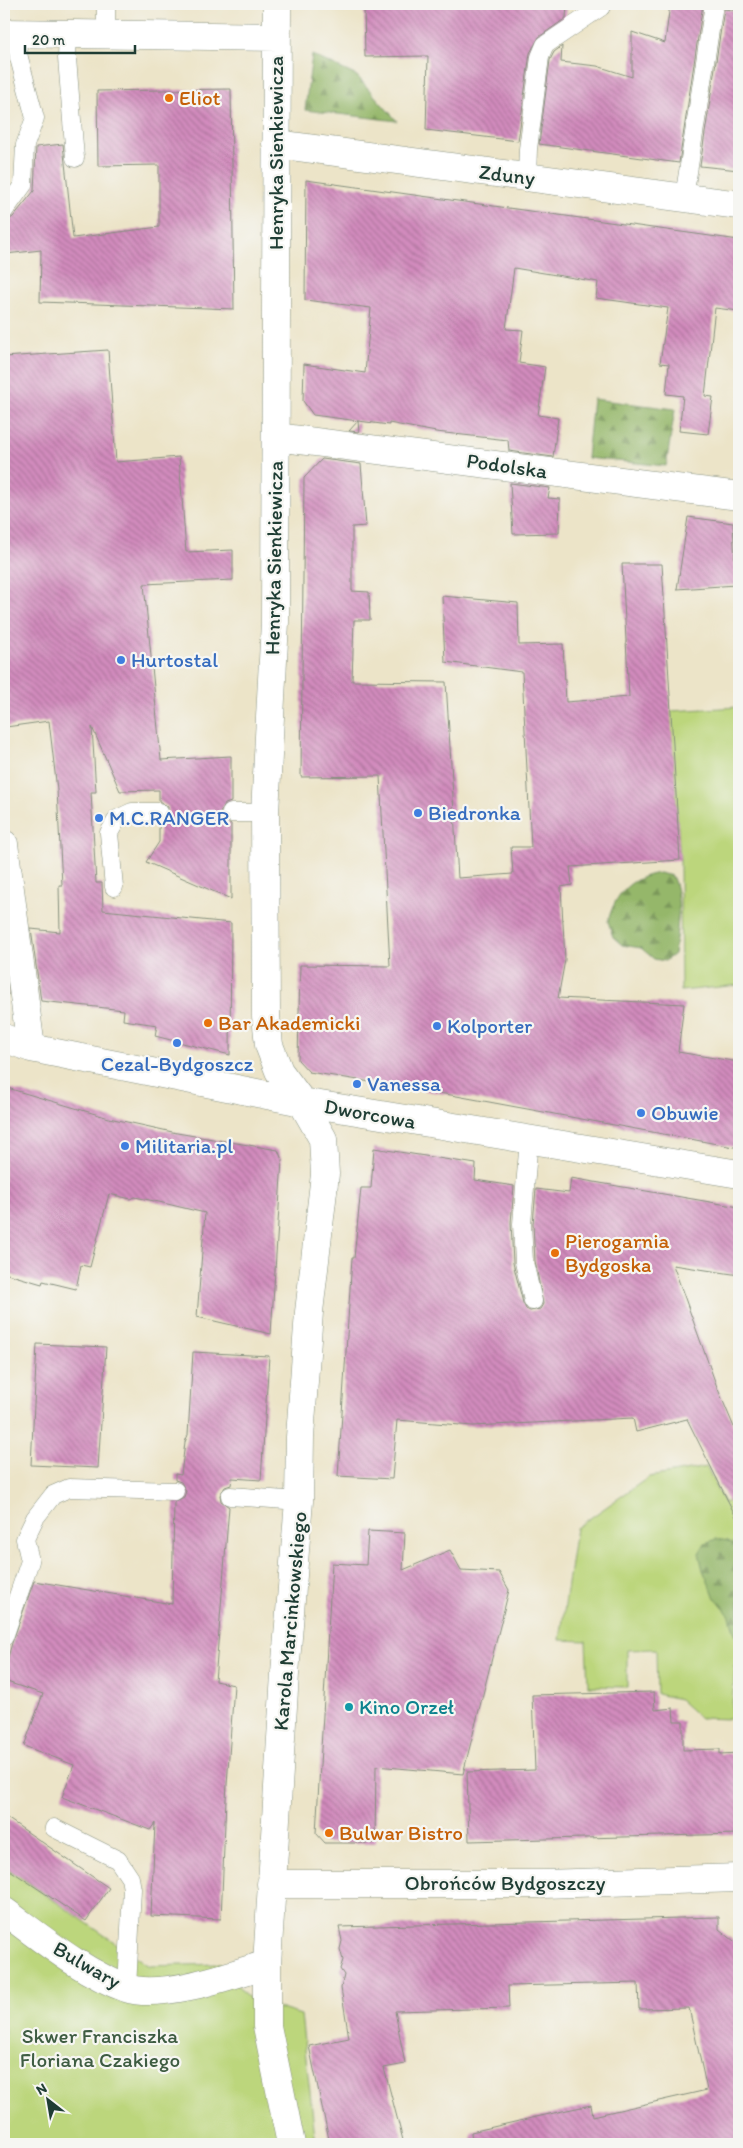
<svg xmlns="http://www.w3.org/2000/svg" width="743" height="2148" font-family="Itim,sans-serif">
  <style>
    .green { fill: #bcd67b; stroke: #6e8a58 }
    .forest { fill: url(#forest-firs); stroke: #5a7a50 }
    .sand { fill: url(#sand-dots); stroke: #868c69 }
    .building { fill: url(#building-back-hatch) }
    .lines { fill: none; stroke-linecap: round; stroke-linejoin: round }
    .lane-casing { stroke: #86907e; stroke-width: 19 }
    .street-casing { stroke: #86907e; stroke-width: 29 }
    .lane { stroke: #fff; stroke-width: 18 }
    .street { stroke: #fff; stroke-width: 28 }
    .food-dot { fill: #e8710a; stroke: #f6f6f2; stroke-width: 2 }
    .shop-dot { fill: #3f7fe0; stroke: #f6f6f2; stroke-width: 2 }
    .culture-dot { fill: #0f9aa8; stroke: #f6f6f2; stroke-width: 2 }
    .labels { text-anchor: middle; stroke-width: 4.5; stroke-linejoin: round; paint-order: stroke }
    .food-label { font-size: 21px; fill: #c56008; stroke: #f6f6f2; text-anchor: start }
    .street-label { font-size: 21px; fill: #1f3d34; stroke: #f6f6f2 }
    .shop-label { font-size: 21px; fill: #366cbe; stroke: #f6f6f2; text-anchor: start }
    .culture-label { font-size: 21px; fill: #0d838f; stroke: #f6f6f2; text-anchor: start }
    .park-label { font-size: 21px; fill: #3e5c42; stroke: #f6f6f2 }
  </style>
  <defs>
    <pattern id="forest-firs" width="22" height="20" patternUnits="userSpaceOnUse" patternTransform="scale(1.25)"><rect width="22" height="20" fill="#95b76b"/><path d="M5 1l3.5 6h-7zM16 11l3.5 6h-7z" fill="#799659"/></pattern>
    <pattern id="sand-dots" width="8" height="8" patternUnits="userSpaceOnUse" patternTransform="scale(1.25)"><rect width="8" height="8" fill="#eeda9e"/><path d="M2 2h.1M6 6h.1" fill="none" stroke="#ccbc89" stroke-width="1.8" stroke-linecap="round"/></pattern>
    <pattern id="building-back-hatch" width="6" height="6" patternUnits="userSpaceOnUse" patternTransform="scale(1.25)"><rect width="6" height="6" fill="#d28bbd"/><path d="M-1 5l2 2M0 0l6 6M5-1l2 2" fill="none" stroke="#aa739a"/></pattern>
  </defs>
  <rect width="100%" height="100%" fill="#f6f6f2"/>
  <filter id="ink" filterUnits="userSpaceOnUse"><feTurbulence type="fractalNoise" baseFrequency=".02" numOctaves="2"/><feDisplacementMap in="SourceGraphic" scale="10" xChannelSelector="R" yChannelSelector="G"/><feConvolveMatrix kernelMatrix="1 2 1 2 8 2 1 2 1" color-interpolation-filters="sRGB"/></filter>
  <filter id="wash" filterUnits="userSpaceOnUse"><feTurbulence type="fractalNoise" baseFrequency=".0096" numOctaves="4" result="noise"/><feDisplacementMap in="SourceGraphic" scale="20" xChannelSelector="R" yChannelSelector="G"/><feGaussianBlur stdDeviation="1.12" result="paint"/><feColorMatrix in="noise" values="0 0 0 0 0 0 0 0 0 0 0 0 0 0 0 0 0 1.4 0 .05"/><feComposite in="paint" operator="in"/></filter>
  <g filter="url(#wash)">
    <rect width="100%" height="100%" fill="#ece4c8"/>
    <path class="green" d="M739 707V985L681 991 680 860 670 711Z
      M707 1467 724 1503 739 1494V1665L735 1666 731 1719 700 1718 679 1699 657 1694 656 1649 627 1650V1687L588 1686 586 1641 560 1640 576 1528 649 1477Z
      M4 1866 149 1966 220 1964 249 1999 301 2015 316 2144H4Z"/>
    <path class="forest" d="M312 55 357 76 397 121 305 110Z
      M593 399 675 409 666 466 587 458Z
      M659 873 672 876C683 899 677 929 674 954L665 961 654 959 641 948 622 945 613 937 608 921C616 893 629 878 659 873Z
      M716 1539 728 1541 739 1547V1641L734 1631 730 1616 715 1598 703 1570 699 1553 705 1543Z"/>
    <path class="sand" d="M233 2139 234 2144H177L178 2142Z"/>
    <g id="blocks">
      <path class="building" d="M364 4H567L566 18 539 37 530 53 518 141 426 130 428 56 365 57Z
        M670 4H703L679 163 539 144 550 60 554 52 562 46 561 62 597 66 632 77V32L665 43Z
        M724 9 739 11V170L700 166Z
        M231 89 234 309 40 302 41 250 6 254 4 227V223L13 217 34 191 36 147 63 144 73 238 159 227V165L98 166 97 91Z
        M306 180 739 240V311L715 308 705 396 713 397 708 434 679 431 683 396 666 394 669 364 660 363 668 308 596 298 598 282 514 268 506 329 523 330 519 363 545 367 538 415 558 418 553 457 509 451 508 440 436 432 389 423V425L313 415 303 401 304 364 365 373 371 308 305 300Z
        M108 350 116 462 179 457 186 552 233 550V580L144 584 161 760 231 756V802L225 804 220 813 222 819 231 824V899L146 862 159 842V823L168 818V807L159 801V790L120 791 92 727 96 792H91L96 883H102L103 910 231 923 230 1055 155 1036 157 1025 123 1020 124 1010 41 1001 31 929 60 932 59 885H62L57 790 49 721 6 727 4 708V357Z
        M358 421 359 432 349 431Z
        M322 459 361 464 366 526 352 527V591L369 592 370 620H354L352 681 446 682 458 878 513 874 511 847H531L522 672 445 662 442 596 518 603 519 645 563 644 566 702 629 697 622 564H662L680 860 570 867 572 885 561 887 565 960 558 998 684 1004 678 1052 739 1062V1148L451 1095 309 1072 298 1060 300 965 390 966 380 776 301 777 304 478Z
        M510 483 550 488 548 498 560 499 559 533 513 534Z
        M688 517 733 523 736 585 677 589Z
        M4 961 8 995 4 993Z
        M4 1087 109 1118 177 1133 278 1150 282 1160 271 1334 197 1317 205 1213 159 1202 135 1197 131 1199 109 1194 90 1267 81 1265 76 1289 43 1281 42 1284 4 1273Z
        M374 1148 476 1164 475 1180 514 1186 511 1223 513 1263 523 1303 526 1309 530 1311 540 1309 543 1304 535 1261 533 1224 536 1189 569 1193 571 1178 739 1207V1275L673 1265 717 1387 739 1439V1523L687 1419 636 1432 633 1418 473 1426 397 1420 392 1479 338 1476 352 1258H354L361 1188H371Z
        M37 1344 106 1347 98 1468 31 1465Z
        M193 1352 269 1356 261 1480 232 1478 231 1485 225 1487 220 1495 221 1501 229 1507 215 1681 234 1685 226 1799 221 1919 151 1916 155 1823 150 1830 62 1797 74 1765 24 1746 43 1694 4 1681V1672L12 1643 34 1581 172 1604 174 1502 184 1497 186 1491 181 1482 175 1480V1474L181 1475 185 1442 188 1435Z
        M368 1531 405 1533 403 1570 450 1550 461 1570 499 1572 509 1590 463 1774 376 1766 375 1843H325L316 1833 332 1563 366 1565Z
        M654 1692 655 1710 673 1708 674 1721H683V1750L720 1749V1754L739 1753V1834L469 1841 467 1772 535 1770 532 1695Z
        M4 1816 109 1888 86 1921 4 1866Z
        M719 1917V1929L739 1945V2144H472L471 2132 567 2110 591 2105 593 2116 707 2090 689 2008 639 2009 638 1983 508 1986 509 2008 395 2011 405 2064 384 2068 404 2144H330L309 2046 349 2038 341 1988 344 1975 340 1969 343 1960 340 1949 342 1941 339 1927Z"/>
    </g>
  </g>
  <g filter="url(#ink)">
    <use href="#blocks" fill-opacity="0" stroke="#86907e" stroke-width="1"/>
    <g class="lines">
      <g class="lane-casing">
        <path id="lane" d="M68 34 67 58 75 158
          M106 34V4
          M527 177 528 149 540 57 545 45 601 7 602 4
          M684 198 714 4
          M4 211 23 185 25 145 35 118 19 58 15 33
          M231 813H265
          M114 887 109 833 117 819 132 812H159
          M529 1139 522 1224 524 1262 533 1301
          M230 1496 299 1501
          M4 1637 30 1561 25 1539 35 1518 53 1495 69 1488 175 1491
          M54 1828 118 1860 130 1878 132 1889 127 1988"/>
      </g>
      <g class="street-casing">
        <path id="street" d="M277 4 275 622 265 813 266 1016 269 1045 279 1071 302 1102 323 1139 325 1174 309 1312 300 1437 299 1501 285 1674 267 1964V2026L291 2144
          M4 33 277 37
          M276 144 739 205
          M276 437 739 496
          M4 844 31 1048
          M4 1038 31 1048 302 1102 739 1174
          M271 1884H543L739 1878
          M4 1911C40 1937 83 1973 126 1988 162 2000 231 1975 267 1964"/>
      </g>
      <use href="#lane" class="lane"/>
      <use href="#street" class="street"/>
    </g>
  </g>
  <g class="food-dot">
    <circle cx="169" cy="98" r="5"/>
    <circle cx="208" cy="1023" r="5"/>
    <circle cx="555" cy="1253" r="5"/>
    <circle cx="329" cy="1833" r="5"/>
  </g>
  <g class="shop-dot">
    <circle cx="121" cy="660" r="5"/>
    <circle cx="418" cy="813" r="5"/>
    <circle cx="99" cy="818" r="5"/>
    <circle cx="437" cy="1026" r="5"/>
    <circle cx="177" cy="1043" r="5"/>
    <circle cx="357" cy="1084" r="5"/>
    <circle cx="641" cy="1113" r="5"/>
    <circle cx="125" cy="1146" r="5"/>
  </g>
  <circle class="culture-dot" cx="349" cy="1707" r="5"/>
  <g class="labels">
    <g class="food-label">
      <text x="179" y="105">Eliot</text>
      <text x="218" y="1030">Bar Akademicki</text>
      <text x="565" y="1248">Pierogarnia<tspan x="565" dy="24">Bydgoska</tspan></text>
      <text x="339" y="1840">Bulwar Bistro</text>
    </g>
    <g class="street-label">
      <text transform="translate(276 153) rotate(-90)" y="7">Henryka Sienkiewicza</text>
      <text transform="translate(507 175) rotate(7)" y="7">Zduny</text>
      <text transform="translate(507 466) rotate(8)" y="7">Podolska</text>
      <text transform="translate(274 558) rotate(-89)" y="7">Henryka Sienkiewicza</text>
      <text transform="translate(370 1114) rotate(10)" y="7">Dworcowa</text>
      <text transform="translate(290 1621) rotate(-85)" y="7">Karola Marcinkowskiego</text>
      <text x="505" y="1890">Obrońców Bydgoszczy</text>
      <text transform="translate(87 1965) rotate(30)" y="7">Bulwary</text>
    </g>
    <g class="shop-label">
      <text x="131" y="667">Hurtostal</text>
      <text x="428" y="820">Biedronka</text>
      <text x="109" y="825">M.C.RANGER</text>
      <text x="447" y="1033">Kolporter</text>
      <text x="177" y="1071" text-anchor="middle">Cezal-Bydgoszcz</text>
      <text x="367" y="1091">Vanessa</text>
      <text x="651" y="1120">Obuwie</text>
      <text x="135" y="1153">Militaria.pl</text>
    </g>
    <g class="culture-label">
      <text x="359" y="1714">Kino Orzeł</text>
    </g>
    <g class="park-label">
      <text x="100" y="2043">Skwer Franciszka<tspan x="100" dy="24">Floriana Czakiego</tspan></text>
    </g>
  </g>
  <rect width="743" height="2148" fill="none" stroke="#f6f6f2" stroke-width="20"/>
  <g transform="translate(48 2100) rotate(329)" stroke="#f6f6f2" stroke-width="4" paint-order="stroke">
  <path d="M0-4L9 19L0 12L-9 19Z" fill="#1f3d34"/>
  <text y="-8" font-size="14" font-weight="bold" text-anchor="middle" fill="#1f3d34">N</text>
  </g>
  <path d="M25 45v8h110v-8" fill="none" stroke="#1f3d34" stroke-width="2.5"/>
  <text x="32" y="45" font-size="15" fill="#1f3d34" stroke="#f6f6f2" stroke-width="4" paint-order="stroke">20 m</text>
</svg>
